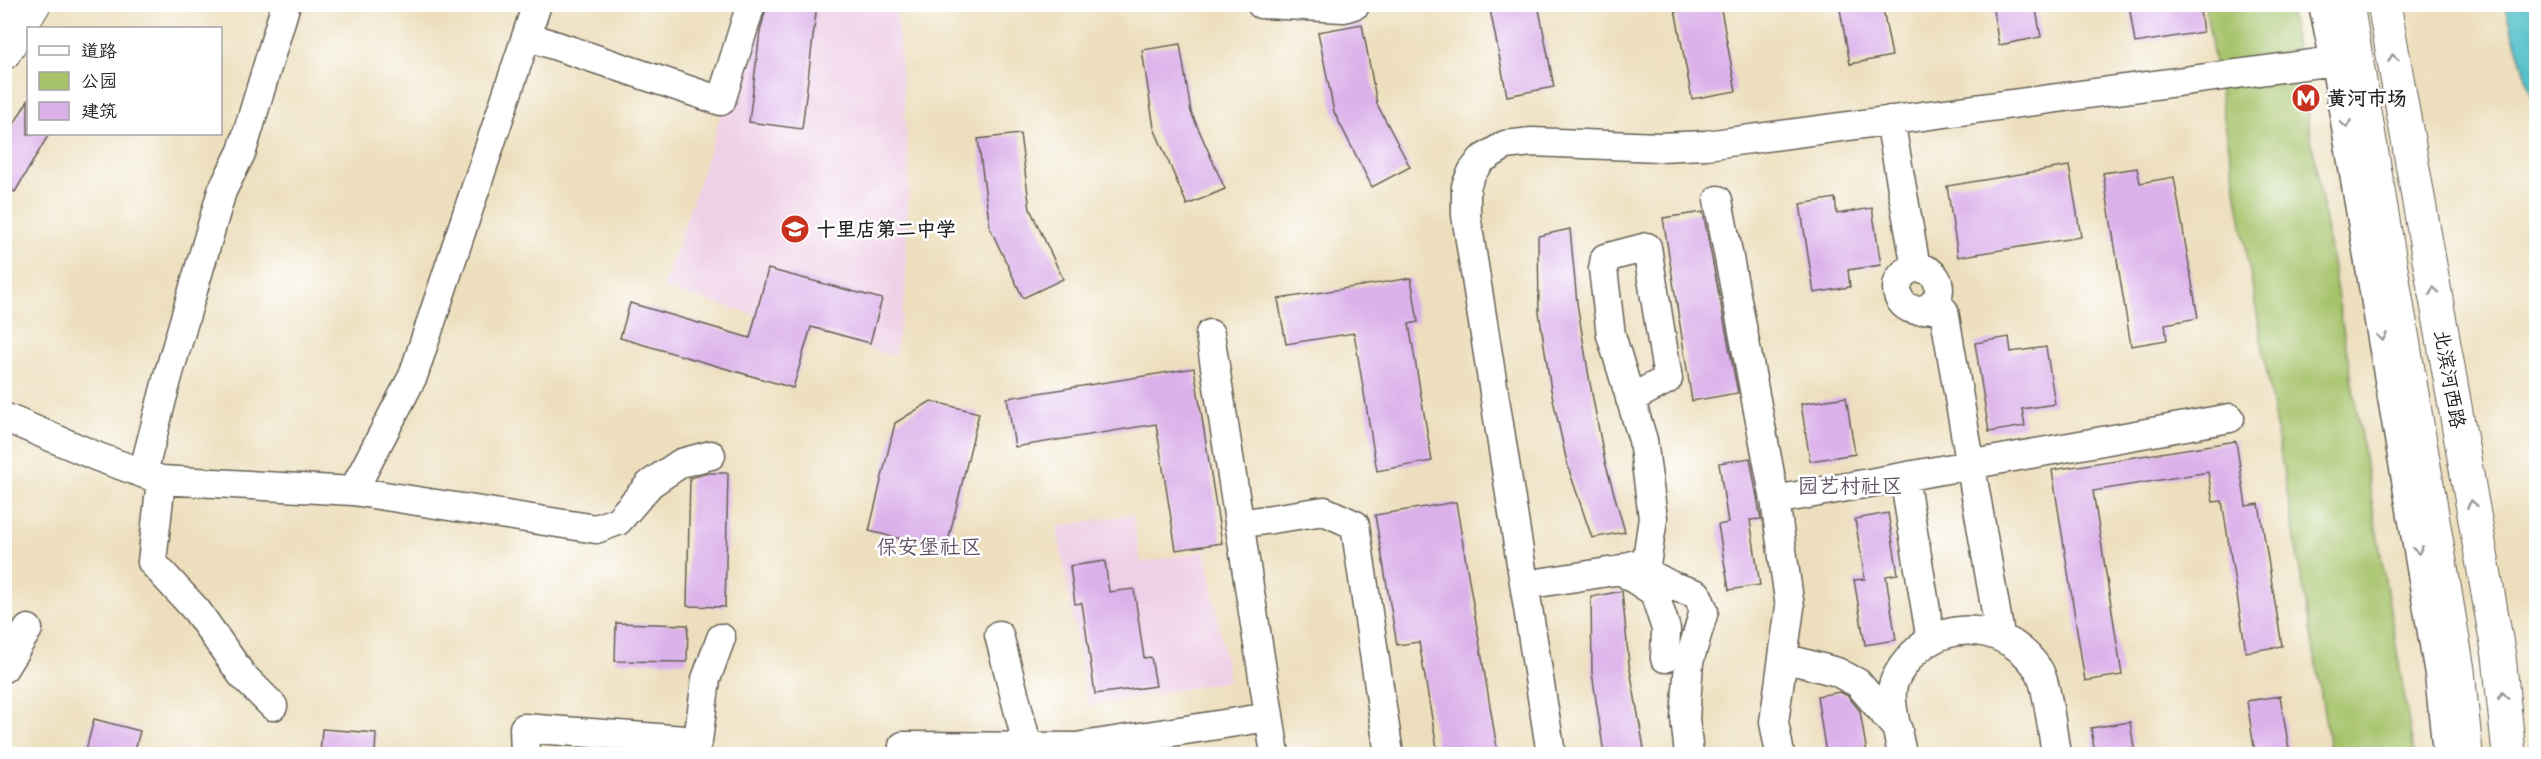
<svg xmlns="http://www.w3.org/2000/svg" width="2541" height="759" font-family="Kalam,'LXGW WenKai TC',sans-serif">
  <style>
    .built { fill: #efd0e6 }
    .green { fill: #a6c36a; stroke: #617043; stroke-width: 1.5 }
    .water { fill: #54c1cb; stroke: #386e74; stroke-width: 1.5 }
    .building { fill: #dbb1ea }
    .lines { fill: none; stroke-linecap: round; stroke-linejoin: round }
    .minor-casing { stroke: #656054; stroke-width: 31 }
    .major-casing { stroke: #656054; stroke-width: 35 }
    .minor { stroke: #fff; stroke-width: 28 }
    .major { stroke: #fff; stroke-width: 33 }
    .oneway { stroke: #999 }
    .labels { text-anchor: middle; stroke-width: 5; stroke-linejoin: round; paint-order: stroke }
    .poi-label { font-size: 20px; font-weight: bold; fill: #1c1c1c; stroke: #fff; text-anchor: start }
    .street-label { font-size: 20px; fill: #1c1c1c; stroke: #fff }
    .neighbourhood-label { font-size: 21px; fill: #5f5064; stroke: #fff }
  </style>
  <rect width="100%" height="100%" fill="#fff"/>
  <filter id="ink" filterUnits="userSpaceOnUse"><feTurbulence type="fractalNoise" baseFrequency=".0167" numOctaves="2"/><feDisplacementMap in="SourceGraphic" scale="12" xChannelSelector="R" yChannelSelector="G"/><feConvolveMatrix kernelMatrix="1 2 1 2 8 2 1 2 1" color-interpolation-filters="sRGB"/></filter>
  <filter id="wash" filterUnits="userSpaceOnUse"><feTurbulence type="fractalNoise" baseFrequency=".008" numOctaves="4" result="noise"/><feDisplacementMap in="SourceGraphic" scale="24" xChannelSelector="R" yChannelSelector="G"/><feGaussianBlur stdDeviation="1.35" result="paint"/><feColorMatrix in="noise" values="0 0 0 0 0 0 0 0 0 0 0 0 0 0 0 0 0 1.4 0 .05"/><feComposite in="paint" operator="in"/></filter>
  <g filter="url(#wash)">
    <rect width="100%" height="100%" fill="#eddfbd"/>
    <path class="built" d="M758 5H870L897 14 909 169 905 298 894 356 663 288Z
      M1132 514 1141 563 1206 551 1229 681 1088 706 1057 527Z"/>
    <path class="green" d="M2205 5H2289L2414 754H2331Z"/>
    <path class="water" d="M2504 5H2536V111Z"/>
    <g id="blocks">
      <path class="building" d="M767 4H817L802 129 749 122 760 32Z
        M1489 4H1538L1554 87 1507 96Z
        M1674 4H1720L1736 91 1692 99Z
        M1839 4H1882L1892 56 1850 64Z
        M1992 4H2035L2041 37 1999 45Z
        M2129 4H2199L2203 32 2135 43Z
        M1362 24 1377 104 1410 167 1372 187 1334 112 1318 32Z
        M1180 44 1191 112 1225 189 1187 205 1154 128 1142 50Z
        M28 100V134H49L15 192 4 186V141Z
        M1020 134 1030 209 1063 279 1023 298 990 228 978 139Z
        M2069 166 2081 237 1958 257 1947 186Z
        M2137 168 2140 183 2174 177 2198 318 2165 324 2167 340 2131 346 2103 173Z
        M1835 198 1837 214 1872 208 1881 265 1848 270 1850 287 1814 293 1800 204Z
        M1703 212 1738 393 1692 401 1663 218Z
        M1570 229 1577 303 1590 383 1605 462 1625 532 1592 538 1568 467 1551 390 1539 312 1538 236Z
        M768 269 882 299 870 343 811 327 793 388 620 338 630 303 750 338Z
        M1411 278 1418 322 1409 324 1432 461 1377 471 1354 333 1286 344 1278 299Z
        M2009 337 2011 352 2046 347 2055 404 2022 409 2025 426 1989 432 1975 343Z
        M1194 368 1222 543 1176 550 1156 424 1015 447 1007 398Z
        M1846 397 1855 454 1810 461 1801 404Z
        M931 401 979 413 946 550 869 531 895 423Z
        M2236 441 2246 506 2259 504 2282 646 2246 652 2222 501 2213 502 2208 472 2093 491 2122 675 2085 681 2052 470Z
        M1750 458 1761 519 1750 520 1760 585 1729 590 1718 525 1728 523 1719 463Z
        M708 473H728L725 607 687 606 690 478Z
        M1456 502 1498 754H1438L1419 642 1397 645 1375 515Z
        M1888 513 1898 574 1886 576 1896 640 1865 645 1854 580 1865 579 1855 519Z
        M1105 561 1109 592 1134 589 1144 658 1151 657 1156 686 1095 694 1082 603 1075 604 1070 566Z
        M1622 591 1629 664 1645 754H1604L1592 673 1591 597Z
        M616 623 688 625 687 662 615 661Z
        M1840 692 1848 696 1860 711 1867 754H1826L1817 696Z
        M2280 696 2290 754H2255L2247 701Z
        M94 719 140 731 134 754H85Z
        M2130 722 2135 754H2095L2091 728Z
        M322 729 376 733 375 754H320Z"/>
    </g>
  </g>
  <g filter="url(#ink)">
    <use href="#blocks" fill-opacity="0" stroke="#656054" stroke-width="1.5"/>
    <g class="lines">
      <g class="minor-casing">
        <path id="minor" d="M1261 4 1344 8 1356 4
          M2323 4 2335 62 2439 674 2447 754
          M527 36 721 101 751 4
          M1890 120 1916 268
          M1718 200 1775 500 1790 607 1774 722 1780 754
          M1897 289a21 21 0 1 1 42 0a21 21 0 1 1-42 0Z
          M1936 303 1944 311 2000 635
          M1210 334 1275 754
          M1630 399 1668 379 1647 247 1605 258 1603 269 1611 335 1643 440 1653 518 1645 572
          M4 417 98 457 161 480 353 491 596 529 618 521 650 484 681 463 711 455
          M143 473 168 376 222 191 242 151 286 4
          M1904 477 1931 641
          M161 480 152 562 197 611 242 675 273 706
          M353 491 413 376 537 4
          M1775 500 2230 418
          M1239 524 1324 511 1355 525 1389 754
          M1628 575 1654 592 1666 629 1665 658
          M1525 585 1621 570 1632 565 1672 586 1697 594 1704 611 1689 662 1685 718 1689 754
          M999 635 1028 748
          M1784 658 1837 672 1858 683 1898 730
          M4 668 28 629
          M525 754 524 728 698 741 706 679 721 638
          M902 754 903 746 1076 747 1269 717
          M1551 754 1466 215V186L1472 172 1481 160 1505 145 1532 142 1659 147 1706 145 2356 58
          M1902 754C1899 737 1890 707 1892 691 1893 678 1904 664 1912 655 1949 616 2009 626 2038 669 2047 681 2053 737 2056 754"/>
      </g>
      <g class="major-casing">
        <path id="major" d="M2347 4 2458 670 2466 754
          M2384 4 2499 656 2509 754
          M4 53 34 4"/>
      </g>
      <use href="#minor" class="minor"/>
      <use href="#major" class="major"/>
    </g>
    <defs><path id="oneway-chevron" d="M-2-3.5L2.5 0L-2 3.5" fill="none" stroke-width="1.6" stroke-linecap="round" stroke-linejoin="round" transform="scale(1.5)"/></defs>
    <g class="oneway">
      <use href="#oneway-chevron" transform="translate(2393 58) rotate(-100)"/>
      <use href="#oneway-chevron" transform="translate(2346 124) rotate(80)"/>
      <use href="#oneway-chevron" transform="translate(2434 291) rotate(-100)"/>
      <use href="#oneway-chevron" transform="translate(2382 337) rotate(80)"/>
      <use href="#oneway-chevron" transform="translate(2472 504) rotate(-100)"/>
      <use href="#oneway-chevron" transform="translate(2418 550) rotate(80)"/>
      <use href="#oneway-chevron" transform="translate(2503 696) rotate(-96)"/>
    </g>
  </g>
  <defs>
    <g id="metro-disc" transform="scale(1.5)"><circle r="9.5" fill="#c8321e" stroke="#fff"/><path d="M-5.5 5V-5H-3L0 0L3-5H5.5V5H3V-.5L0 4L-3-.5V5Z" fill="#fff"/></g>
    <g id="school-disc" transform="scale(1.5)"><circle r="9.5" fill="#c8321e" stroke="#fff"/><path d="M0-5L7-2L0 1L-7-2ZM-4 1L0 2.5L4 1V4Q0 6-4 4Z" fill="#fff"/></g>
  </defs>
  <g fill-rule="evenodd">
    <use href="#metro-disc" x="2306" y="98"/>
    <use href="#school-disc" x="795" y="229"/>
  </g>
  <g class="labels">
    <g class="poi-label">
      <text x="2327" y="105">黄河市场</text>
      <text x="816" y="236">十里店第二中学</text>
    </g>
    <g class="street-label">
      <text transform="translate(2450 379) rotate(80)" y="7">北滨河西路</text>
    </g>
    <g class="neighbourhood-label">
      <text x="1850" y="493">园艺村社区</text>
      <text x="929" y="554">保安堡社区</text>
    </g>
  </g>
  <rect width="2541" height="759" fill="none" stroke="#fff" stroke-width="24"/>
  <rect x="27" y="27" width="195" height="108" fill="#ffffff" stroke="#a4a4a4" stroke-width="1.5"/>
  <rect x="39" y="46" width="30" height="9" fill="#ffffff" stroke="#a4a4a4" stroke-width="1.5"/>
  <text x="81" y="57" font-size="18" fill="#1c1c1c">道路</text>
  <rect x="39" y="72" width="30" height="18" fill="#a6c36a" stroke="#a4a4a4" stroke-width="1.5"/>
  <text x="81" y="87" font-size="18" fill="#1c1c1c">公园</text>
  <rect x="39" y="102" width="30" height="18" fill="#dbb1ea" stroke="#a4a4a4" stroke-width="1.5"/>
  <text x="81" y="117" font-size="18" fill="#1c1c1c">建筑</text>
</svg>
